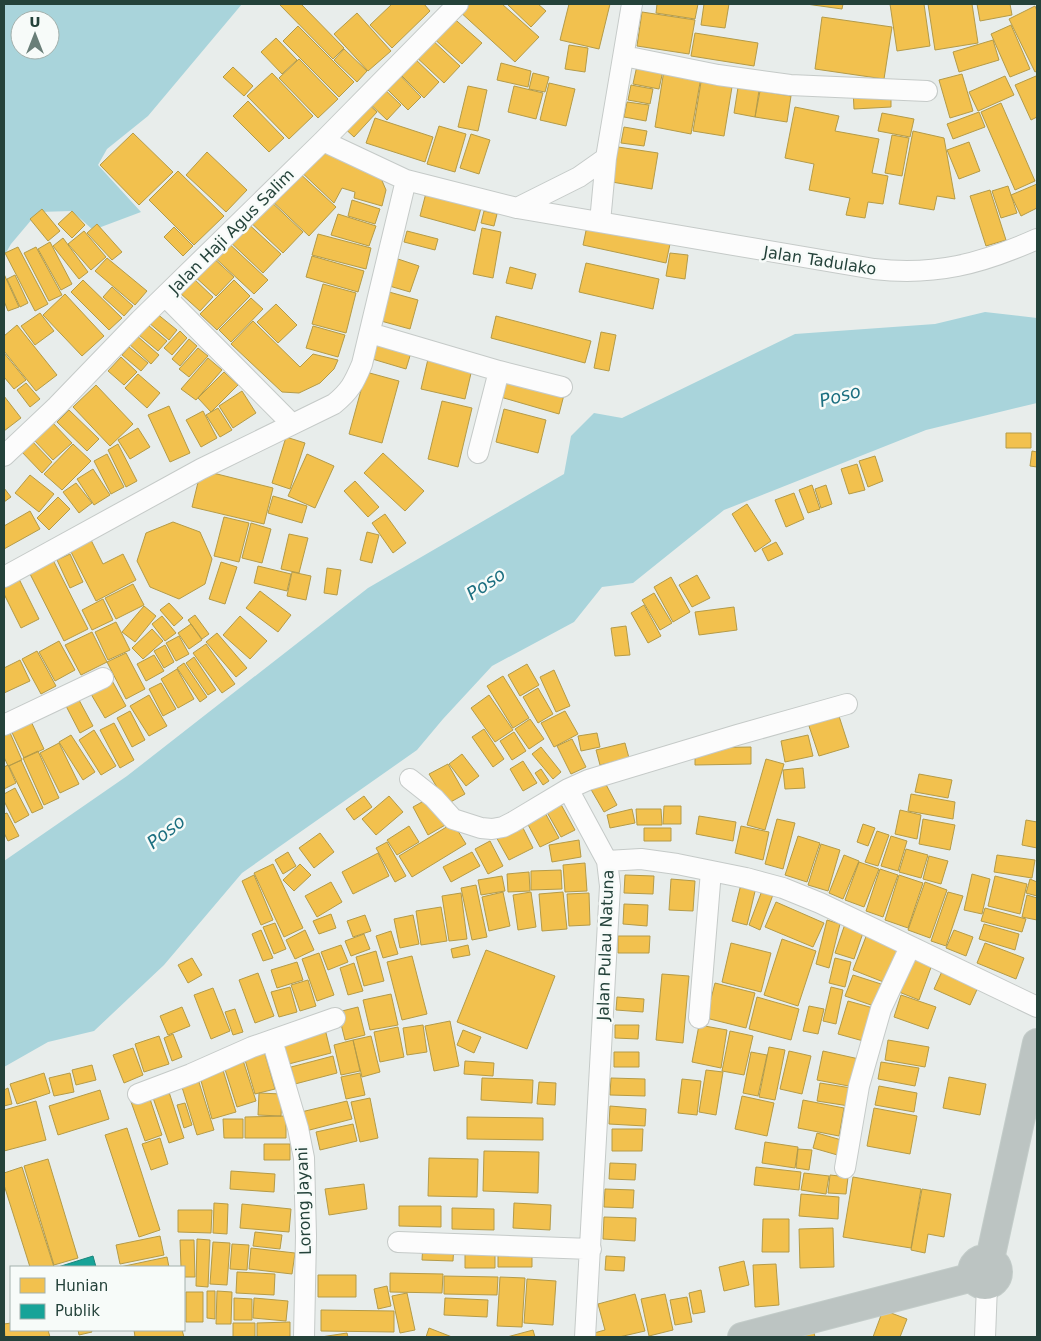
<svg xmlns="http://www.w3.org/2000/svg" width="1041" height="1341" font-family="'DejaVu Sans',sans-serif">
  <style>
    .water { fill: #a9d4db; fill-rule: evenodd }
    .homes { fill: #f2c14e; stroke: #b49b48 }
    .public { fill: #17a398; stroke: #1b867c }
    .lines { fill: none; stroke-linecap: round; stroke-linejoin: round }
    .minor-casing { stroke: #c5cac8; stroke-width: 22 }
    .highway-casing { stroke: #c3ccc9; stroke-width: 30 }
    .minor { stroke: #fcfcfc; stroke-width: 20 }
    .highway { stroke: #bcc4c2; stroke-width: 28 }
    .labels { text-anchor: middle; stroke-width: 5; stroke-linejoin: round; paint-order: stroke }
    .street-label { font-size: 16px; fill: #24423a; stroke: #f7fbf9 }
    .water-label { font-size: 18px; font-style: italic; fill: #1c6f80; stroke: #f7fbf9 }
  </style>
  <rect width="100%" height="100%" fill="#e8edeb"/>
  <path class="water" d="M4 4H242L148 116 107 149 98 165 141 212 93 230 72 211 38 212 11 244 4 256ZM20 20H50V50H20Z
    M985 312 1037 318V403L926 430 724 510 633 583 602 587 574 622 492 666 443 719 417 750 242 873 164 965 94 1031 48 1042 4 1067V861L127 776 368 588 564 474 571 436 594 413 622 418 795 334 935 324Z"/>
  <path class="homes" d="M279 4H301L344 48 333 59Z
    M392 4H424L430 11 392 48 370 25Z
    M464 4H502L539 37 515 62 458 10Z
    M507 4H538L546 11 531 27Z
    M569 4H610L599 49 560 40Z
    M657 4H698L695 19 656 13Z
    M704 4H729L725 28 701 25Z
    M806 4H843L842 9Z
    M890 4H924L930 46 897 51Z
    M928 4H972L978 43 935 50Z
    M977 4H1010L1012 15 980 21Z
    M1035 6 1037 11V71L1035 72 1009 19Z
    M642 12 695 20 689 54 637 46Z
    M357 13 391 51 368 71 334 34Z
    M450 15 482 43 462 64 431 36Z
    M822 17 892 27 884 79 815 69Z
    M1011 25 1030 69 1010 77 991 34Z
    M298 26 354 82 339 97 283 41Z
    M695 33 758 43 754 66 691 56Z
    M429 37 460 66 444 83 413 54Z
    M276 38 297 60 282 74 261 52Z
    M993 40 999 60 959 72 953 52Z
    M569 45 588 48 585 72 565 69Z
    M344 49 367 71 357 82 334 60Z
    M412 56 439 82 424 98 397 71Z
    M299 59 338 99 318 118 279 78Z
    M638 61 664 66 659 89 633 84Z
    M501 63 531 71 528 87 497 80Z
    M233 67 253 86 244 96 223 77Z
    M395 70 421 97 408 110 381 83Z
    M664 70 701 77 691 134 655 127Z
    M272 73 313 116 289 139 247 96Z
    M533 73 549 77 545 92 529 89Z
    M962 74 973 111 950 118 939 80Z
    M1005 76 1014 95 978 111 969 92Z
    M1036 76 1037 80V117L1031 120 1015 85Z
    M739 81 760 84 755 117 734 113Z
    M701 82 732 87 724 136 693 131Z
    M549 83 575 89 566 126 540 120Z
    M379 84 401 105 387 120 365 99Z
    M631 85 653 89 650 104 628 100Z
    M468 86 487 90 478 131 458 127Z
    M514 86 543 93 536 119 508 112Z
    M891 89V107L854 109 853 90Z
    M760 91 791 96 787 122 755 117Z
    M363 99 377 112 354 137 340 124Z
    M248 101 284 138 269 152 233 116Z
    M627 102 649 105 646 121 624 117Z
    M1001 103 1035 181 1015 190 981 112Z
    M795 107 839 116 835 131 879 139 872 173 888 176 883 204 868 202 865 218 846 215 850 198 809 190 814 164 785 158Z
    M979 112 985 127 953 139 947 124Z
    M882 113 914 119 910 137 878 131Z
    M375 118 433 137 425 162 366 143Z
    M439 126 466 134 455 172 427 164Z
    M624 127 647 131 644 146 621 143Z
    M913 131 944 138 955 199 937 196 934 210 899 204Z
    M133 133 173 172 139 205 100 165Z
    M471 134 490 140 479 174 460 168Z
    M892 135 909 138 902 176 885 173Z
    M969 142 980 171 959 179 947 150Z
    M318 147 380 176 386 190 382 206 354 198 355 192 342 188 334 203 296 167Z
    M618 147 658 153 652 189 612 182Z
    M207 152 247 190 226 212 186 175Z
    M296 170 336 207 309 236 269 198Z
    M178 171 224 216 194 245 149 200Z
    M1037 184V208L1021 216 1011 195Z
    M1008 186 1017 213 1001 218 992 191Z
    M990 190 1006 240 986 246 970 196Z
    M426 193 481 208 475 231 420 216Z
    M266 197 303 232 283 253 246 218Z
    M352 200 380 209 375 224 348 216Z
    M42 209 60 231 48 241 30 219Z
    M72 211 85 225 72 238 58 224Z
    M484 211 497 214 494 226 481 223Z
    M338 214 376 226 369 246 331 235Z
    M244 220 281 254 263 273 226 238Z
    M97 224 122 252 112 260 87 233Z
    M587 226 670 244 666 263 583 245Z
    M174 227 193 246 183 256 164 237Z
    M482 228 501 232 493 278 473 274Z
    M84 231 106 257 91 270 68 244Z
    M407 231 438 239 435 250 404 242Z
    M318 234 371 248 366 269 312 255Z
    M63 238 88 272 79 279 53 246Z
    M224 239 268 280 254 294 211 254Z
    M50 242 72 284 61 290 38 249Z
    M18 247 48 304 35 311 5 253Z
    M36 247 62 295 49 301 24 253Z
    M670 253 688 255 685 279 666 276Z
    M210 255 234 277 216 296 192 274Z
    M312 256 364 271 358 292 306 277Z
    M107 258 147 291 135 305 95 271Z
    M395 258 419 266 410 292 386 285Z
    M586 263 659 279 653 309 579 292Z
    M510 267 536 274 532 289 506 283Z
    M4 274 19 307 8 311 4 301Z
    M15 275 28 303 20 307 7 279Z
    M194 279 213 297 200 311 180 293Z
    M83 280 122 318 109 330 71 292Z
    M234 280 250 296 217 330 200 314Z
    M323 284 356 293 346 333 312 324Z
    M112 287 133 306 124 316 103 297Z
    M389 292 418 300 410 329 381 321Z
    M65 294 104 336 82 356 43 315Z
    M251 298 263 309 231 342 219 330Z
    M276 304 297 325 278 343 257 322Z
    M40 313 54 331 35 345 21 326Z
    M156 313 177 330 169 340 148 322Z
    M496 316 591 341 585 363 491 338Z
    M142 320 167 341 158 351 133 330Z
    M253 321 300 367 313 354 338 360 334 369 320 383 299 393 282 392 231 344Z
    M17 325 57 375 36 391 4 351V336Z
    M313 326 345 335 338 357 306 348Z
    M180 331 187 338 172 355 164 348Z
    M601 332 616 335 609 371 594 368Z
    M136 335 159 355 151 364 128 343Z
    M376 336 413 346 406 369 369 358Z
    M189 339 197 346 180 366 172 359Z
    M129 347 148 363 141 371 122 355Z
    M198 348 208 356 189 377 179 369Z
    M4 353 26 380 14 389 4 377Z
    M121 357 137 372 124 385 108 371Z
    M208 358 222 370 196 400 181 389Z
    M428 359 472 369 465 399 421 389Z
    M224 372 238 385 211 412 198 398Z
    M366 372 399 381 382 443 349 434Z
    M504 373 565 391 559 414 497 396Z
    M138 374 160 393 147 408 125 388Z
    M26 383 40 399 30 407 17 390Z
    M96 385 133 424 110 446 73 407Z
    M242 391 256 413 233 428 219 406Z
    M4 396 21 418 4 431Z
    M442 401 472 408 458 467 428 459Z
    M169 406 190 453 170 462 148 415Z
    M218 408 232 430 220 437 206 415Z
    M504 409 546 420 538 453 496 442Z
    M69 410 99 439 87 451 57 422Z
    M203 411 217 438 201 447 186 420Z
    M51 421 72 443 53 460 33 439Z
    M138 428 150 447 130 459 118 440Z
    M1006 433H1031V448H1006Z
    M286 437 305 443 290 489 272 483Z
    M30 439 52 462 42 473 20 450Z
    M73 444 91 461 62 490 44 474Z
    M118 444 137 481 126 487 108 450Z
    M1032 451 1037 452V467L1030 466Z
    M383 453 424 491 405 511 364 473Z
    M107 454 124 487 111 494 94 461Z
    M307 454 334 466 315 508 288 496Z
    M875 456 883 481 868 487 859 461Z
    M857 464 865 490 849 494 841 469Z
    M93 469 110 495 94 505 77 479Z
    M201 470 273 488 264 524 192 507Z
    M30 475 54 494 39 512 15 493Z
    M355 481 379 507 368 517 344 491Z
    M76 483 92 503 79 513 63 492Z
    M812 485 820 509 808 513 799 490Z
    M826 485 832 504 821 508 815 489Z
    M4 488 11 497 4 502Z
    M794 493 804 519 786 527 775 500Z
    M273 496 307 506 302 523 268 513Z
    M58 497 70 509 49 530 37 518Z
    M747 504 771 541 755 552 732 514Z
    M30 511 40 529 4 549V526Z
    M385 514 406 543 393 553 372 523Z
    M224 517 249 523 239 562 214 556Z
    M173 522 200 532 212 559 205 584 179 599 150 587 137 561 146 533Z
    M251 523 271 529 262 563 242 558Z
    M367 532 379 535 372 563 360 560Z
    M289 534 308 538 299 573 281 569Z
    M89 536 103 564 123 554 136 580 96 601 68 546Z
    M776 542 783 554 768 561 762 549Z
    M70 554 83 582 70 588 57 560Z
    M52 558 88 629 64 641 28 570Z
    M221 562 237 567 225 604 209 599Z
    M258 566 291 574 287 591 254 583Z
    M327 568 341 570 337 595 324 593Z
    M292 572 311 576 306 600 287 596Z
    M697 575 710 598 692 607 679 585Z
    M671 577 690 612 673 622 654 587Z
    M19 579 39 619 21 628 4 594V587Z
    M133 584 144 605 116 619 105 598Z
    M260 591 291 615 278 632 246 608Z
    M654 593 672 623 660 630 642 600Z
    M103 599 113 620 92 630 82 610Z
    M169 603 183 618 174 626 160 610Z
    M644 605 661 636 648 643 631 613Z
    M144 606 156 616 135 642 122 632Z
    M734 607 737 630 699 635 695 612Z
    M195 615 209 634 202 639 188 620Z
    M162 616 176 633 165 641 152 624Z
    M240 616 267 641 250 659 223 635Z
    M116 622 130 650 108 660 95 632Z
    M191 624 202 640 189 649 178 633Z
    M626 626 630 655 615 656 611 628Z
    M152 629 163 641 143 659 132 648Z
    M92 632 107 662 81 675 65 645Z
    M217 633 247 668 236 677 206 642Z
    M179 636 189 654 176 661 166 643Z
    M59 641 75 670 55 681 39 652Z
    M206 644 235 684 222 693 193 653Z
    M165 645 174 662 164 668 154 651Z
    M37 651 56 686 41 694 22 659Z
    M126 653 145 689 126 699 107 662Z
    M154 655 164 671 146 681 137 664Z
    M194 657 216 690 208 695 186 663Z
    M20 660 30 681 4 693V668Z
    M184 663 207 697 200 702 177 668Z
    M527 664 539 685 520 696 508 675Z
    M177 669 194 699 178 708 161 679Z
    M554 670 570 706 556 712 540 677Z
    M503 676 529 718 513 728 487 686Z
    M110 677 126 706 105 718 88 689Z
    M161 683 176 709 163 716 149 689Z
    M538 688 553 714 538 723 523 697Z
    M149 695 167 726 149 736 130 706Z
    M489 695 513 730 495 742 471 708Z
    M79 700 93 726 80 733 66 706Z
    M130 711 145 740 132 747 117 718Z
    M565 711 578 734 554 747 541 723Z
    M838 713 849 747 819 756 808 723Z
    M28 715 44 749 24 758 8 724Z
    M530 719 544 739 529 749 515 729Z
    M114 723 134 760 120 768 100 730Z
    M7 726 22 760 8 766 4 757V728Z
    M484 729 504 759 493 767 472 737Z
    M94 730 116 766 101 775 79 740Z
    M514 732 526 751 512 760 500 741Z
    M597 733 600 747 581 751 578 736Z
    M71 735 95 772 83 780 59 742Z
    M808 735 813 756 785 762 781 741Z
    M572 739 586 767 571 774 557 746Z
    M59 743 79 784 60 793 40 753Z
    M625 743 629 758 600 765 596 750Z
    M541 747 561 772 553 779 532 754Z
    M751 747V764L695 765V748Z
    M38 751 59 798 44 805 23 758Z
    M462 754 479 776 466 786 449 764Z
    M766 759 784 764 765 830 747 825Z
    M21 760 43 808 32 813 9 766Z
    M523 761 537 783 523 791 510 769Z
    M448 764 465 794 447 804 429 774Z
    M8 765 16 783 4 789V767Z
    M803 768 805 788 785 789 783 770Z
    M541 769 549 781 543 785 535 773Z
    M919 774 952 780 948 798 915 792Z
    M603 779 617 805 604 812 589 786Z
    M15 788 29 815 15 823 4 801V794Z
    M911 794 955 802 953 819 908 811Z
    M364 796 372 807 354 820 346 809Z
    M389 796 403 812 376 835 362 819Z
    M431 797 447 824 428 835 413 807Z
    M558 799 575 830 561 837 544 807Z
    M664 806H681V824H663Z
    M543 809 559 838 540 847 525 819Z
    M632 809 635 823 610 828 607 815Z
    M636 809H661L662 825H637Z
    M900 810 921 815 917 839 895 834Z
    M7 813 19 836 8 841 4 833V814Z
    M699 816 736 822 733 841 696 834Z
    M777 819 795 823 783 869 765 864Z
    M923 819 955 825 950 850 919 844Z
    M1026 820 1037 822V848L1022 845Z
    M520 822 533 848 509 860 495 835Z
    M453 823 466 844 412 877 399 856Z
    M863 824 875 828 868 846 857 842Z
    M409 826 419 842 397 855 387 840Z
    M741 826 769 832 763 860 735 853Z
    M644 828H671V841H644Z
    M877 831 889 835 878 866 865 862Z
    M320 833 334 852 314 868 299 848Z
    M798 836 820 843 807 882 785 875Z
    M891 836 907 841 898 871 881 866Z
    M579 840 581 857 552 862 549 845Z
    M490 841 503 866 488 874 475 849Z
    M387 842 406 876 395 882 376 848Z
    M821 844 840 850 828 891 808 885Z
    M906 849 928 855 921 878 899 872Z
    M288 852 296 866 283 874 275 860Z
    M472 852 480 866 451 882 443 867Z
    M378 853 389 876 353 894 342 872Z
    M844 855 859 861 843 899 829 893Z
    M997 855 1035 860 1032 878 994 872Z
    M929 856 948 861 941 884 923 879Z
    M859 862 879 869 864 907 845 900Z
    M585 863 587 891 565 892 563 865Z
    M273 864 303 928 284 937 254 873Z
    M300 864 311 875 294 891 283 880Z
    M880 869 898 875 883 917 866 911Z
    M561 870 562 889 531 890V871Z
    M529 872 530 891 508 892 507 874Z
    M972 874 990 879 982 914 964 910Z
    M254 875 273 920 261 925 242 881Z
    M625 875 654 876 653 894 624 893Z
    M899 875 923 883 908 928 885 920Z
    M502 876 505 891 481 895 478 880Z
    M995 876 1027 884 1020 914 988 906Z
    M671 879 695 881 693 911 669 910Z
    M1030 879 1037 882V896L1026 893Z
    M742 880 757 883 747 925 732 921Z
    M331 882 342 902 317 917 305 896Z
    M925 882 947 890 930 938 908 930Z
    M476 885 487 937 472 940 461 888Z
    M763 888 774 892 760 930 749 925Z
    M503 892 510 926 489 931 482 897Z
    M531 892 536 927 518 930 513 895Z
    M563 892 567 929 542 931 539 894Z
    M948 892 963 896 946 946 931 941Z
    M461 893 467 939 449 941 442 896Z
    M589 893 590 925 569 926 567 894Z
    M1027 895 1037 898V920L1022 917Z
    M776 902 824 923 813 947 765 927Z
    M624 904 648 905 647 926 623 924Z
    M441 907 447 941 421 945 416 911Z
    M985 908 1026 919 1022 932 981 921Z
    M331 914 336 928 319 934 313 921Z
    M365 915 371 931 353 937 347 921Z
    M413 915 419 944 400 948 394 919Z
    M827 920 840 924 829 968 816 964Z
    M275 923 286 949 274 954 263 927Z
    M845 924 864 930 854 959 835 953Z
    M984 924 1019 934 1015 950 979 939Z
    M261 930 273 958 263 961 252 934Z
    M305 930 314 950 295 959 286 940Z
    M954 930 973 937 966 956 946 948Z
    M391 931 398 954 383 958 376 936Z
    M364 934 370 949 351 956 345 941Z
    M867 934 901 947 886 983 853 970Z
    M618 936H650L649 953H618Z
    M782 939 816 951 798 1006 764 995Z
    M731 943 771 953 761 992 722 982Z
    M985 943 1024 958 1016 979 977 963Z
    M341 945 348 962 328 970 321 952Z
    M468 945 470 955 453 958 451 949Z
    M486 950 555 976 527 1049 457 1022Z
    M376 951 384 981 364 986 356 957Z
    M319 953 334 995 317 1001 302 959Z
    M913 955 933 962 919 1000 899 992Z
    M412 956 427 1014 402 1020 387 962Z
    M192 958 202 975 188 983 178 965Z
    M835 958 851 962 845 987 829 983Z
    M297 962 303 980 277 988 271 970Z
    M354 963 363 991 348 995 340 968Z
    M944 967 980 983 970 1005 934 989Z
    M258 973 274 1016 255 1023 239 980Z
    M662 974 689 976 683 1043 656 1040Z
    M853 975 881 984 874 1006 845 996Z
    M308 980 316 1006 300 1011 291 985Z
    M715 983 755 993 746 1028 706 1018Z
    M290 987 297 1012 279 1017 271 992Z
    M831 987 843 990 836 1024 823 1021Z
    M213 988 230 1031 211 1039 194 995Z
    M391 994 398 1025 370 1030 363 1000Z
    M901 995 936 1007 928 1029 894 1017Z
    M617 997 644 999 643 1012 616 1010Z
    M757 997 799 1009 791 1040 749 1029Z
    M848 1001 877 1009 867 1042 838 1034Z
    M809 1006 824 1009 818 1034 803 1031Z
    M182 1007 190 1026 168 1035 160 1016Z
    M358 1007 365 1035 345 1040 338 1012Z
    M235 1009 243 1032 233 1035 225 1012Z
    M450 1021 459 1066 434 1071 425 1026Z
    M423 1025 427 1052 407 1055 403 1028Z
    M615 1025H639L638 1039 615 1038Z
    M699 1025 727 1030 721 1068 692 1062Z
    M398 1027 404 1057 380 1062 374 1032Z
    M325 1029 331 1053 285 1065 279 1040Z
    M463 1030 481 1037 474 1053 457 1045Z
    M730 1031 753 1036 744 1075 722 1071Z
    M173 1034 182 1057 172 1061 164 1038Z
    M159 1036 169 1064 144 1072 135 1044Z
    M371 1036 380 1072 362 1077 353 1040Z
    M353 1040 360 1071 341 1075 334 1045Z
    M888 1040 929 1047 925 1067 885 1060Z
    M263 1047 275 1089 255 1094 243 1053Z
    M769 1047 785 1050 775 1100 759 1097Z
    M133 1048 143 1075 124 1083 113 1055Z
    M789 1051 811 1056 802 1094 780 1089Z
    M823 1051 859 1059 854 1087 817 1080Z
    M614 1052H639V1067H614Z
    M751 1052 767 1055 758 1096 743 1093Z
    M241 1054 256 1101 237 1107 222 1060Z
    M333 1056 337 1073 295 1084 291 1067Z
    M465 1061 494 1063 493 1076 464 1074Z
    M881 1062 919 1068 915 1086 878 1079Z
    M92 1065 96 1080 76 1085 72 1070Z
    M222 1067 236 1112 212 1119 199 1074Z
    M706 1070 723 1072 716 1115 699 1112Z
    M44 1073 50 1093 17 1104 10 1084Z
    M70 1073 74 1092 54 1096 49 1078Z
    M360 1073 365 1095 346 1099 341 1077Z
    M949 1077 986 1084 980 1115 943 1108Z
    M482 1078 533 1080 532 1103 481 1100Z
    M611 1078 645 1079V1096L610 1095Z
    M198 1079 214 1130 197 1135 181 1084Z
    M682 1079 701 1081 697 1115 678 1113Z
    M539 1082 556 1083 555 1105 537 1104Z
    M820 1083 851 1088 849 1106 817 1101Z
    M879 1086 917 1093 914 1112 875 1105Z
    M8 1088 12 1104 4 1106V1090Z
    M168 1089 184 1138 169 1143 152 1095Z
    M100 1090 109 1119 58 1135 49 1106Z
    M148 1093 162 1135 145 1141 130 1099Z
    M259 1093 282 1094 281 1116 258 1115Z
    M742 1096 774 1103 767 1136 735 1129Z
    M370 1098 378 1138 360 1142 351 1102Z
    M803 1100 844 1108 839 1136 798 1128Z
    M36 1101 46 1140 4 1151V1110Z
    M347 1101 352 1119 302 1132 297 1113Z
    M185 1103 192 1125 184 1128 177 1105Z
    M610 1106 646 1109 645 1126 609 1124Z
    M874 1108 917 1116 910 1154 867 1146Z
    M286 1116V1138H245V1117Z
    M467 1117 543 1118V1140L467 1139Z
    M223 1119H243V1138H224Z
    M353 1124 357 1141 320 1150 316 1132Z
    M127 1128 160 1230 139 1237 105 1135Z
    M612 1129H643L642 1151H612Z
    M817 1133 845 1141 841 1156 813 1148Z
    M160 1138 168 1164 151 1170 142 1144Z
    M765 1142 798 1147 795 1168 762 1163Z
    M264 1144H290V1160H264Z
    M798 1149 812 1150 809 1170 796 1168Z
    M484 1151 539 1152 538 1193 483 1191Z
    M429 1158 478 1159 477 1197 428 1196Z
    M48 1159 78 1258 54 1265 24 1166Z
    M610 1163 636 1164 635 1180 609 1179Z
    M22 1167 54 1267H30L4 1185V1173Z
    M756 1167 801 1172 799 1190 754 1185Z
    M231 1171 275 1174 274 1192 230 1189Z
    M804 1173 829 1176 826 1194 801 1190Z
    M830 1175 848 1177 846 1194 828 1193Z
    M853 1177 921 1189 911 1248 843 1237Z
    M364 1184 367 1209 329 1215 325 1189Z
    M605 1189 634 1190 633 1208 604 1207Z
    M922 1189 951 1194 944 1237 928 1234 925 1253 911 1250Z
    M801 1194 839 1197 838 1219 799 1216Z
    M214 1203 228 1204 227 1234 213 1233Z
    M514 1203 551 1205 550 1230 513 1228Z
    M242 1204 291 1209 289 1232 240 1228Z
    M399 1206H441V1227L399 1226Z
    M452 1208 494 1209V1230L452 1229Z
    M178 1210H212L211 1233 178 1232Z
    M604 1217 636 1218 635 1241 603 1239Z
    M763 1219H789V1252H762Z
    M833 1228 834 1267 800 1268 799 1229Z
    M255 1232 282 1235 280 1249 253 1246Z
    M160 1236 164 1255 120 1264 116 1245Z
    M197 1239 210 1240 208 1287 196 1286Z
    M180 1240H194L195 1277H184V1267H181Z
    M213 1242 230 1243 227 1285 210 1284Z
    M423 1243 454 1244 453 1261 422 1260Z
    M232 1244 249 1245 247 1270 230 1269Z
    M465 1247H495V1268H465Z
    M251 1248 295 1253 292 1274 249 1269Z
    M498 1250H532V1267H498Z
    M606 1256 625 1257 624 1271 605 1270Z
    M167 1257 169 1267H120Z
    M744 1261 749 1285 724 1291 719 1267Z
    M776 1264 779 1305 755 1307 753 1265Z
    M237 1272 275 1274 274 1295 236 1293Z
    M390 1273 443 1274 442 1293 390 1292Z
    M318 1275H356V1297H318Z
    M444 1276 498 1277 497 1295 444 1294Z
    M500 1277 525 1278 522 1327 497 1326Z
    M527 1279 556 1281 553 1325 524 1323Z
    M387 1286 391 1306 378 1309 374 1289Z
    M701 1290 705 1312 693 1314 689 1293Z
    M207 1291H215V1319L207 1318Z
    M217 1291 232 1292 231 1324H216Z
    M186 1292H203V1322H186Z
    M407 1293 415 1330 400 1333 392 1296Z
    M635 1294 645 1331 619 1337H595L594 1333 605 1330 598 1304Z
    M665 1294 673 1330 649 1336 641 1299Z
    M687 1297 692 1322 675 1325 670 1300Z
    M234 1298 252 1299V1320H234Z
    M254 1298 288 1301 286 1321 253 1318Z
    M445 1298 488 1300 487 1317 444 1315Z
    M321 1310 394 1311V1332L321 1331Z
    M883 1310 907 1319 900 1337H873Z
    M290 1322V1337H257V1323Z
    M11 1323V1330H48L50 1337H5L4 1324Z
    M233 1323H255V1337H233Z
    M429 1328 452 1337H426Z
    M813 1329 815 1337H784Z
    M78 1330H91L92 1332 79 1335Z
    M134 1330H182L184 1337H135Z
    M533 1330 535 1337H507Z
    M347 1333 348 1337H321Z"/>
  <path class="public" d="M93 1256 96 1267H58Z"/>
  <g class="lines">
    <g class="minor-casing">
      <path id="minor" d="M624 56 718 75 790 85 927 91
        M323 141 406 180 517 208 874 269C935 276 981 264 1037 239
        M517 208 579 177 606 158 632 4
        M600 222 606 158
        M165 296 292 424
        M370 333 499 371 562 387
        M478 453 499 371
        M4 456 57 406 140 320 323 141 458 4
        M4 577 201 469 334 404C350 391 354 383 362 364L406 180
        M4 725 103 678
        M410 779 434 798 453 819 481 828 492 829 503 827 513 822 568 789 588 780 737 735 847 704
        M568 789 607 861
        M699 1018 711 871
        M272 1040 298 1128 304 1158 306 1236 304 1337
        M138 1094 191 1074 252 1047 335 1018
        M845 1168 859 1086 881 1009 910 947
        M398 1242 591 1249
        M585 1337 610 886 607 861 641 859 677 864 746 878 783 888 820 903 1037 1007
        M985 1337 987 1285"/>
    </g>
    <g class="highway-casing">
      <path id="highway" d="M972 1272a13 13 0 1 1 26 0a13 13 0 1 1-26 0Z
        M990 1259 1037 1043
        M742 1337 973 1277"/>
    </g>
    <use href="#minor" class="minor"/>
    <use href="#highway" class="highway"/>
  </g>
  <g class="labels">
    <g class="street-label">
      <text transform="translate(231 231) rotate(-45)" y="6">Jalan Haji Agus Salim</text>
      <text transform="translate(820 260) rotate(9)" y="6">Jalan Tadulako</text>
      <text transform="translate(605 945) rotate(-88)" y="6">Jalan Pulau Natuna</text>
      <text transform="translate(303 1201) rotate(-92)" y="6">Lorong Jayani</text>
    </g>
    <g class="water-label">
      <text transform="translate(840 396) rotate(-15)" y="6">Poso</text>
      <text transform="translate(486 584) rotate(-34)" y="6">Poso</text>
      <text transform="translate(166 832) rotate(-38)" y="6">Poso</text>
    </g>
  </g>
  <rect width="1041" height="1341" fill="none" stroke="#24423a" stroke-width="10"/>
  <rect x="10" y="1266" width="175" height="65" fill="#f7fbf9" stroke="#a3b1ad"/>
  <rect x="20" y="1278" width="25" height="15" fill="#f2c14e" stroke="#a3b1ad"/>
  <text x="55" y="1291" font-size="15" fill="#24423a">Hunian</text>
  <rect x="20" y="1304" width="25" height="15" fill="#17a398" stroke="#a3b1ad"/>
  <text x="55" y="1316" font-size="15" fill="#24423a">Publik</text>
  <g transform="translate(35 35)"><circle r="24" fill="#f7fbf9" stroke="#a3b1ad"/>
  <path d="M0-4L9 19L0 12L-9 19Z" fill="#697e78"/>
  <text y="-8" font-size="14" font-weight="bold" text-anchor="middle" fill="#24423a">U</text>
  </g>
</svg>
